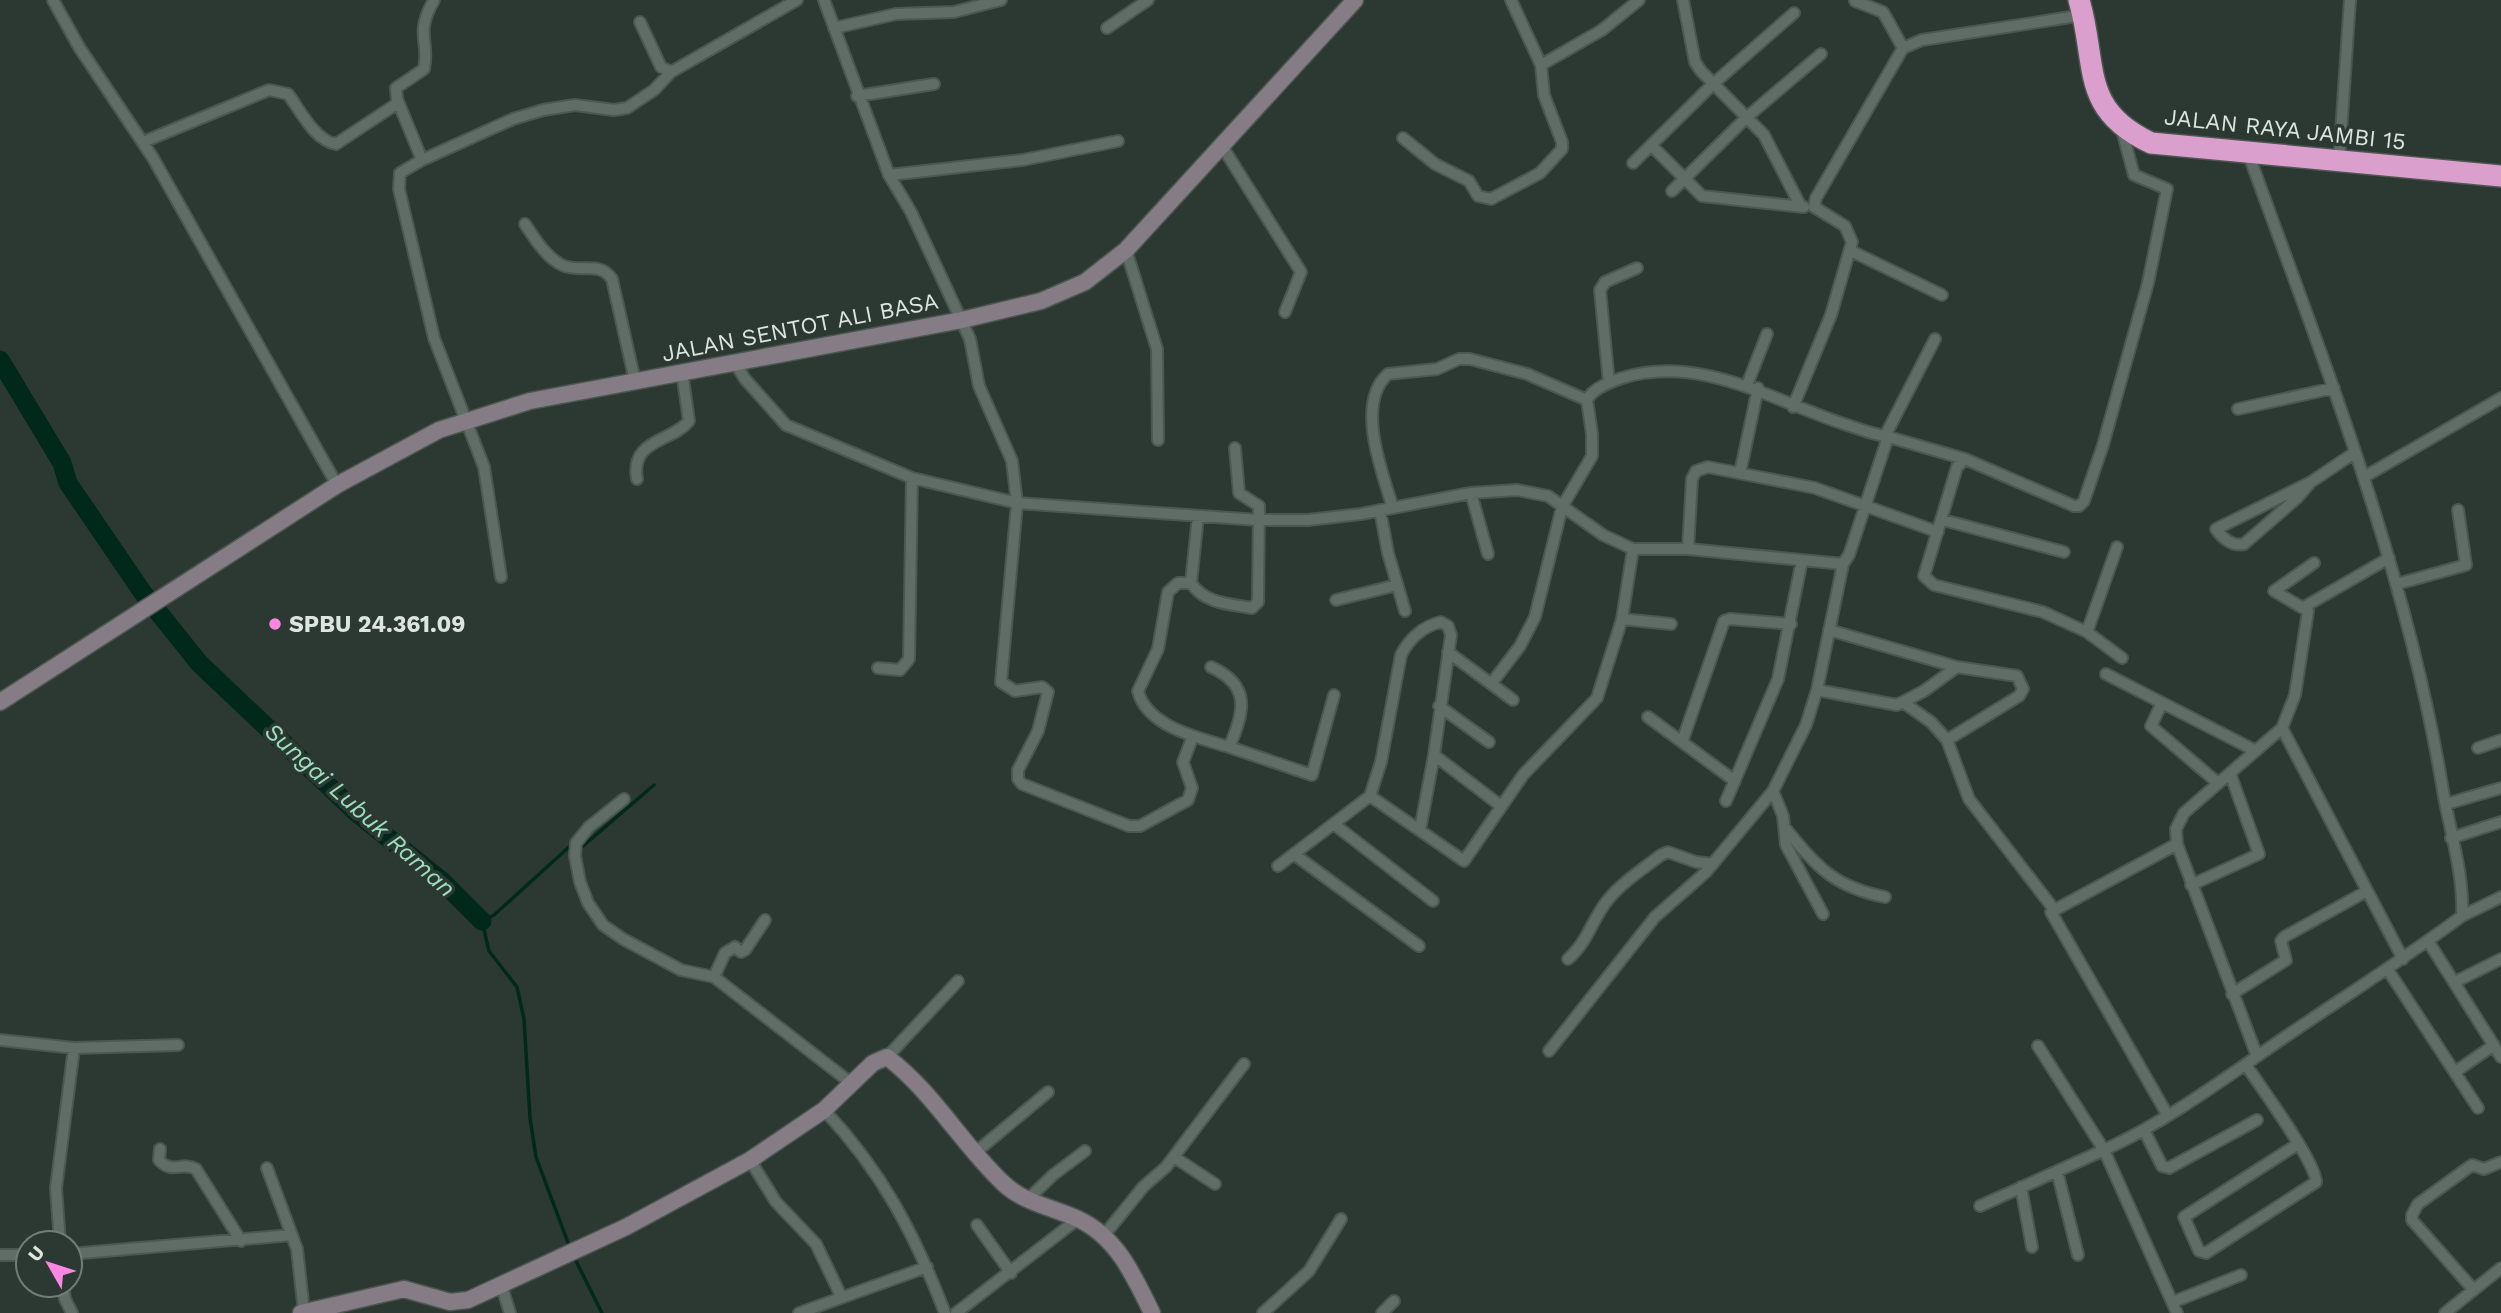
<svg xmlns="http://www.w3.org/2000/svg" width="2501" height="1313" font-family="'Work Sans',sans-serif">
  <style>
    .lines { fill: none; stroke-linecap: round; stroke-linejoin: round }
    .stream { stroke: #01291b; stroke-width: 3.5 }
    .river { stroke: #01291b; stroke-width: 19 }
    .street-casing { stroke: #4c5752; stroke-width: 14 }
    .secondary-casing { stroke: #4c5752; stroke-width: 19 }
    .highway-casing { stroke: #4c5752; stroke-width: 24 }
    .street { stroke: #606d67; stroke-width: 10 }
    .secondary { stroke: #857c85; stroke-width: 16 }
    .highway { stroke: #da9fcc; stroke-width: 21 }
    .poi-dot { fill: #fc86e4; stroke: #2c3832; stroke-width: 2.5 }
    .labels { text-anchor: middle; stroke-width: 7; stroke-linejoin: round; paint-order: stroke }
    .street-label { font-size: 23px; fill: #dde5e1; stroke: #2c3832 }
    .poi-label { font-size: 23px; font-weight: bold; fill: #dde5e1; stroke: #2c3832; text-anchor: start }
    .water-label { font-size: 24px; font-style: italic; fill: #9ce0c0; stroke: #2c3832 }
  </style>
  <rect width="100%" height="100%" fill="#2c3832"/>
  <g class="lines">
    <path class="stream" d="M583 846 654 785
      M569 847 494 915 482 921 489 951 517 987 524 1019 530 1118 536 1157 570 1248
      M573 1255 602 1313"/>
    <path class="river" d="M0 360 62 463 68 483 143 593 199 663 356 812 443 882 482 921"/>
    <g class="street-casing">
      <path id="street" d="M53 0 79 47 153 158 337 485
        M434 0C414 35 430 40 424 69L396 88 397 99 422 160 400 173 399 189 434 338 484 467 501 577
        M824 0 889 175 911 212 970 339 979 386 1012 461 1017 503 1001 682 1015 691 1042 687 1048 692 1038 731 1018 770V779L1022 784 1129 826H1140L1188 800 1192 788 1183 762 1193 736
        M1683 0 1695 62 1701 71 1764 135 1801 207
        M1855 1 1883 12 1903 48
        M640 22 661 67 671 72 797 0
        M834 28 896 14 954 12 1001 0
        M1107 28 1148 0
        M1541 65 1602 30 1639 0
        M857 96 934 84
        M2121 127 2134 175 2167 189 2148 283 2103 445 2084 501 2079 506H2074L1965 459 1957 467 1924 576 1934 585 2043 612 2087 632 2122 658
        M1403 138 1435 164 1469 181 1478 196 1491 199 1540 173 1562 149V142L1544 95 1541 65 1511 0
        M143 142 269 90 288 94C300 110 315 141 336 144L398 103
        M1651 145 1702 196 1804 207
        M1222 146 1301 272 1285 312
        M422 160 513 119 543 110 575 105 614 110 627 108 654 90 671 72
        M2339 162 2350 0
        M1633 163 1713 84 1794 13
        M889 175 1023 160 1118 141
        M1672 191 1747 117 1821 54
        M525 224C534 238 547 258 562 265 581 274 599 260 612 279L635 381
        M1126 250 1157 349 1158 440
        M1851 251 1942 295
        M1935 339 1885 436 1965 459
        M735 363 745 379 786 425 912 478 1017 503 1258 520H1308L1361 514 1471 493 1517 490 1548 496 1603 535 1633 549H1688L1843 564 1849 555 1887 440 1885 436C1871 434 1857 428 1844 424 1771 400 1700 354 1622 378 1610 382 1593 388 1587 400L1592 434V456L1562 507 1535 617 1520 646 1491 684
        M1609 383 1600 290 1605 282 1637 268
        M1747 385 1767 334
        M1793 407 1831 315 1852 242 1845 226 1814 207 1816 198 1903 48 1922 40 2084 15
        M2238 409 2334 388
        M1740 473 1758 388
        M2364 477 2501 398
        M637 479C630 439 672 442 689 421L682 372
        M2311 482 2297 498 2244 544C2233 547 2222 538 2216 529L2311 482 2354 453
        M1471 493 1488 554
        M1393 508C1382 472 1355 403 1388 374L1437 369 1459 359H1470L1527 374 1587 400
        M1380 510 1388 553 1405 611
        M1198 516 1191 583H1178L1168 592 1158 649 1138 691C1147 727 1199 738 1229 747 1245 712 1251 685 1211 667
        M1943 520 2064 552
        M1688 549 1692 479 1696 471 1708 467 1815 488 1938 532
        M1191 583C1205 604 1230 604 1252 608L1258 602 1259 506 1239 493 1235 448
        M2397 584 2466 565 2458 510
        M1336 600 1397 585
        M2304 607 2389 558
        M1622 619 1671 624
        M1829 630 1957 667
        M2087 632 2117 547
        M1448 652 1513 700
        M878 668 900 670 909 659 912 478
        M2106 674 2256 751
        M1817 690 1897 705 1924 691 1957 667 2017 676 2023 689 2019 696 1947 740
        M1904 703 1931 722 1947 740 1969 799 2053 908
        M2162 703 2151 726 2218 783
        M1439 706 1489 742
        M1648 717 1735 781
        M2282 728 2403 959
        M1682 742 1724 621 1730 619 1791 624
        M1229 747 1312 775 1334 695
        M2478 748 2501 740
        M1434 755 1501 806
        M1773 791 1783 816 1786 845 1823 914
        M1370 796 1464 861 1523 775 1597 698 1622 619 1633 549
        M624 799 589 827 576 843 575 856 580 882 588 903 603 925 623 939 681 970 714 977 851 1083
        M1726 801 1778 679 1802 560
        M2446 804 2501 788
        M1335 825 1433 901
        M1785 828C1817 867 1834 887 1885 897
        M2451 838 2501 822
        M1295 855 1419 946
        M1278 866 1370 796 1381 762 1401 655C1409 639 1423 626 1441 622L1448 626 1451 635 1434 755 1420 830
        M2191 885 2259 854 2230 773
        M2462 916 2501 897
        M2428 941 2501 1057
        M1568 959C1587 943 1592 920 1607 901 1621 883 1643 869 1661 855L1668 852 1696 862 1713 864
        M2388 970 2478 1108
        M714 977 725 953 735 947 741 952 745 950 765 920
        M2455 982 2501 959
        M2232 994 2286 960 2281 941 2284 937 2367 891
        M0 1040 74 1048 178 1045
        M1549 1051 1655 917 1706 872 1773 791 1806 725 1817 690 1843 564
        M2257 1056 2177 844 2176 829 2184 813 2282 728 2295 695 2308 611 2274 591 2314 563
        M887 1057 958 981
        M2246 1065C2260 1086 2316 1162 2316 1182L2206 1253 2199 1251 2184 1217 2298 1144
        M2455 1072 2494 1045
        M824 1110C882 1171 915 1235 945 1313
        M2167 1114 2051 912 2177 844
        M2144 1130 2162 1166 2169 1168 2257 1120
        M160 1149 159 1160C172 1175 182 1161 196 1169L241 1241
        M976 1152 1048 1092
        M1174 1157 1215 1184
        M750 1160 776 1202 816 1244 841 1296
        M267 1168 297 1249 304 1312
        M2057 1171 2078 1255
        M2021 1187 2032 1247
        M1027 1200 1053 1175 1085 1151
        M1980 1206 2104 1150 2038 1046
        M977 1225 1011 1273
        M1105 1234 1144 1186 1166 1167 1244 1064
        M60 1243 56 1188 74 1048
        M70 1254 292 1235
        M0 1255H28
        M501 1284 510 1313
        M63 1285 65 1299 72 1313
        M2472 1288 2412 1220V1215L2418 1204 2472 1165 2484 1169 2501 1162
        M2173 1302 2241 1275
        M799 1313 927 1267
        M956 1313 1078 1219
        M1263 1313 1309 1271 1341 1219
        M1382 1313 1394 1301
        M2177 1313 2104 1150C2159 1125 2210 1089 2259 1055 2326 1008 2396 965 2462 916 2464 874 2450 832 2443 791 2407 571 2324 362 2248 153
        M2445 1313 2501 1268"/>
    </g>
    <g class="secondary-casing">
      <path id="secondary" d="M0 702 337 485 439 430 530 401 962 320 1041 301 1085 282 1126 250 1355 0
        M301 1313 404 1289 450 1302 468 1300 626 1227 750 1160 824 1110 873 1063 887 1057C934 1093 960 1142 1002 1182 1023 1203 1052 1207 1078 1219 1117 1237 1134 1276 1152 1313"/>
    </g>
    <g class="highway-casing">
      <path id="highway" d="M2079 0C2098 65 2079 109 2151 143L2501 176"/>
    </g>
    <use href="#street" class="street"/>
    <use href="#secondary" class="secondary"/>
    <use href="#highway" class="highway"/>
  </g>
  <circle class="poi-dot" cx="275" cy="624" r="7"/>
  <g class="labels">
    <g class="street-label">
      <text transform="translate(2285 129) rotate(6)" y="8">JALAN RAYA JAMBI 15</text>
      <text transform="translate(800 327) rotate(-11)" y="8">JALAN SENTOT ALI BASA</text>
    </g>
    <g class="poi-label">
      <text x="289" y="632">SPBU 24.361.09</text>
    </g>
    <g class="water-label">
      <text transform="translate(360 810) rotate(42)" y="8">Sungai Lubuk Raman</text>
    </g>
  </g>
  <g transform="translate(49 1264) rotate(309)"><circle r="33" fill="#2c3832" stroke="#737d78" stroke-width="2"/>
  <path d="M0-5L12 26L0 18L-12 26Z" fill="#fc86e4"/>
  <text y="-10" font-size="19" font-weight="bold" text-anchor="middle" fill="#dde5e1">U</text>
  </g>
</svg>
